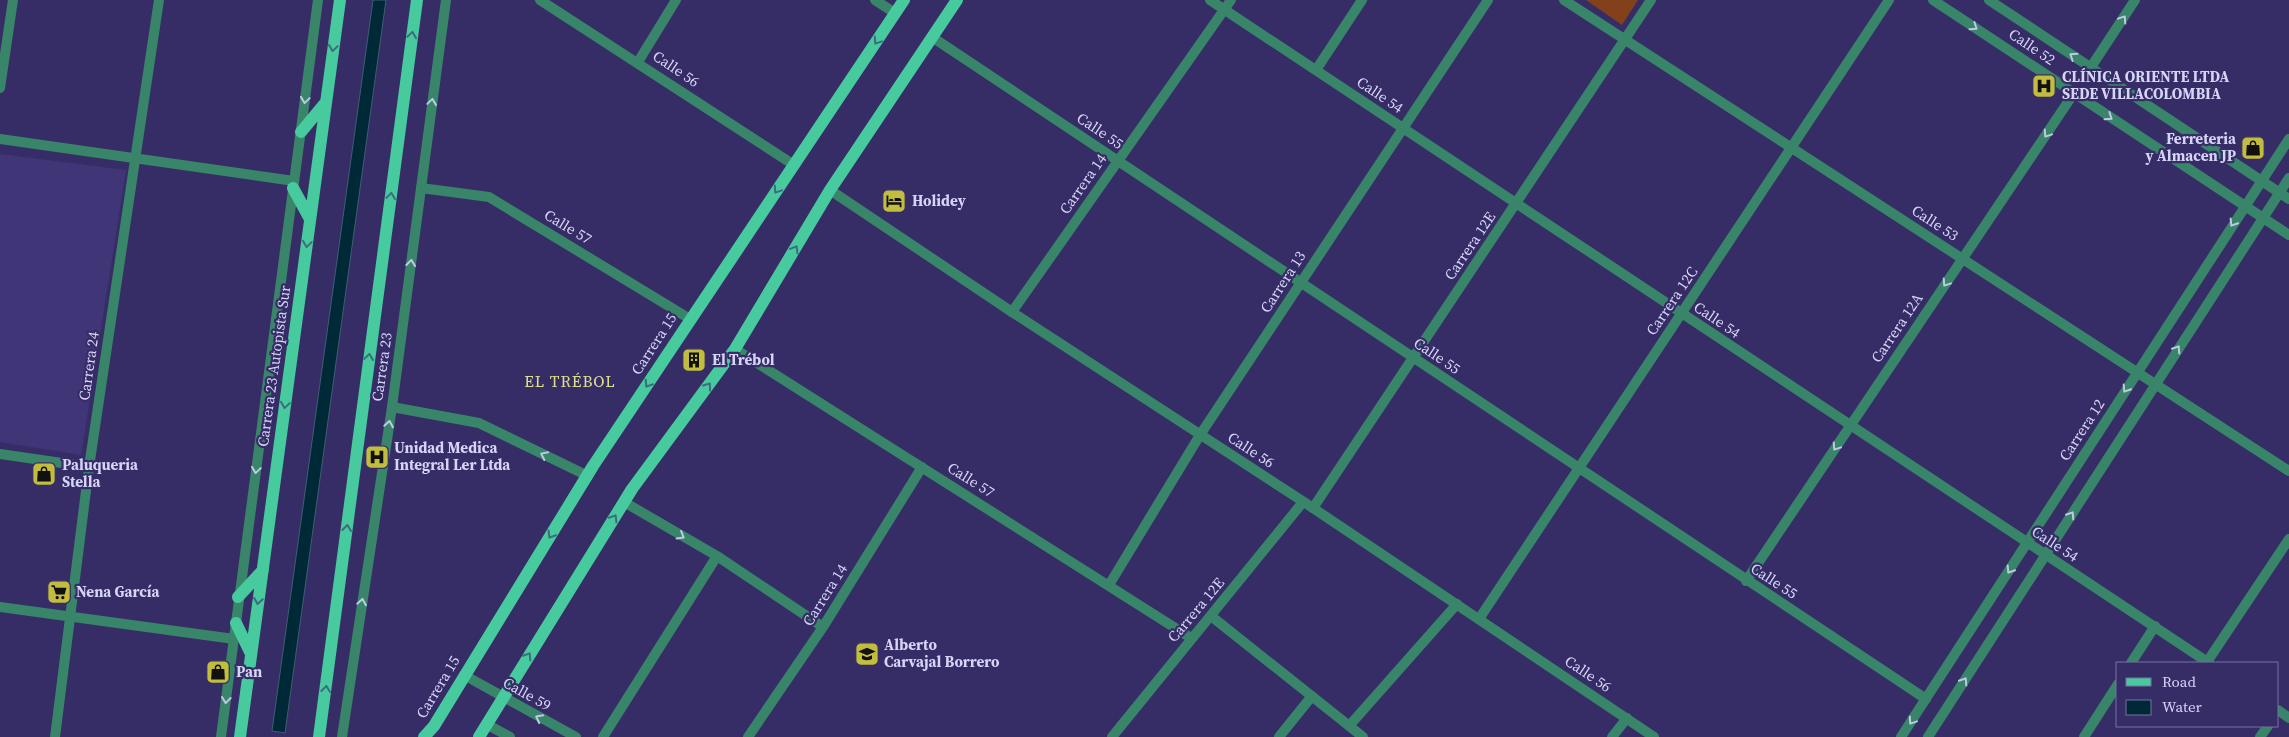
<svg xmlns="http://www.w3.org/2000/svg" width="2289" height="737" font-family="'Source Serif 4',serif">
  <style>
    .built { fill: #403677 }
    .green { fill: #82401b }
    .water { fill: #002938; stroke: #405d72 }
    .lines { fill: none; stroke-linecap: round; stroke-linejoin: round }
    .minor { stroke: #39856a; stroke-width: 10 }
    .tertiary { stroke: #39856a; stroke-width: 10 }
    .primary { stroke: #48ca9f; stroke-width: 12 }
    .oneway { stroke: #bec9e3 }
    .oneway2 { stroke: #3d6c7d }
    .labels { text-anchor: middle; stroke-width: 4.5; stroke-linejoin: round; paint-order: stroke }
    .street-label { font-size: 15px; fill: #d6d5f8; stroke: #362d67 }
    .poi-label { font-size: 15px; font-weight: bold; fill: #d6d5f8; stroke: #362d67; text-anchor: start }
    .neighbourhood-label { font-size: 16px; letter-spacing: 1px; fill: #dfde8f; stroke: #362d67 }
  </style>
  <rect width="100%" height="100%" fill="#362d67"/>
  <path class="built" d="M0 154 126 170 81 455 0 442Z"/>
  <path class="green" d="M1586 0H1638L1622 25Z"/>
  <path class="water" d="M373 0H386L285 733 272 731Z"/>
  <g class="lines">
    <path class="minor" d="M540 0 794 165
      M875 0 895 13
      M1210 0 2209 663
      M1564 0 2289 471
      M932 37 1926 699
      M638 62 676 0
      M2091 67 2135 0
      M1316 70 1362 0
      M0 88 13 0
      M0 139 294 181
      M421 188 489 197 690 319
      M1012 312 1231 0
      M735 349 1191 638
      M392 407 479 423 588 476
      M0 454 89 467
      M624 502 717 556 823 627
      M1313 508 1651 0
      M1746 581 2074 93
      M1109 585 1200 435 1488 0
      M0 607 234 639
      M1211 616 1363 737
      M1479 619 1889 0
      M2207 662 2289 539
      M2131 663 2155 626
      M2278 710 2289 718
      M1349 726 1457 604
      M55 737 89 467 159 0
      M603 737 717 556
      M748 737 823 627 922 467
      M1112 737 1303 502
      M1279 737 1312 696
      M1612 737 1627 718
      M2084 737 2118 684
      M2260 737 2268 726"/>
    <path class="tertiary" d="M1933 0 2289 235
      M1989 0 2289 199
      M830 190 1012 312 1313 508 1654 737
      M464 675 576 737
      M486 724 510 737
      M221 737 318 0
      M342 737 392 407 446 0
      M1901 737 2289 139
      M1928 737 2289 178"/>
    <path class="primary" d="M301 132 326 102
      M293 188 310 219
      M238 597 263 570
      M236 623 250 652
      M240 737 340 0
      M319 737 417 0
      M424 737 434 726 593 466 904 0
      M479 737 632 489 735 349 830 190 957 0"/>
  </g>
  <defs><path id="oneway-chevron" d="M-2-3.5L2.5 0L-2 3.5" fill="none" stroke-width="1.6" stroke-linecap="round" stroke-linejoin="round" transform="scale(1.25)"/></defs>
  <g class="oneway">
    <use href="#oneway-chevron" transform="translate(2123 19) rotate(-56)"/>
    <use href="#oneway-chevron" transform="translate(1974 27) rotate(34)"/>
    <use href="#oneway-chevron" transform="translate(2073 56) rotate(-146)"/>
    <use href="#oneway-chevron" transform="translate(305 100) rotate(98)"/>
    <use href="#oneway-chevron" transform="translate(432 102) rotate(-82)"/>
    <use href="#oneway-chevron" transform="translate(2109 117) rotate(34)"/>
    <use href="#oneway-chevron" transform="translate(2047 134) rotate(124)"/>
    <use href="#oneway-chevron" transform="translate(2233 223) rotate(123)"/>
    <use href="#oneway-chevron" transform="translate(411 263) rotate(-83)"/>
    <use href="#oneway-chevron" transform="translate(1946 283) rotate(124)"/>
    <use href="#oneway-chevron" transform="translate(2177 349) rotate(-57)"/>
    <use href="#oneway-chevron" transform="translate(2126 389) rotate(123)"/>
    <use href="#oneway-chevron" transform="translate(389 424) rotate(-81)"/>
    <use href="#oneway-chevron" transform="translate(1836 447) rotate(124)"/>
    <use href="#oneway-chevron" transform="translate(544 455) rotate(-154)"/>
    <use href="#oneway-chevron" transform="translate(256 470) rotate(98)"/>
    <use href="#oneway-chevron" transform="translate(2071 515) rotate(-57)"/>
    <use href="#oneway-chevron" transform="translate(681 536) rotate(30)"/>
    <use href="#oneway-chevron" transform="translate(2010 570) rotate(123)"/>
    <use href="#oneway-chevron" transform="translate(362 602) rotate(-81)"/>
    <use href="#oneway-chevron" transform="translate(1964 681) rotate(-57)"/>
    <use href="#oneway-chevron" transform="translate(226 700) rotate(97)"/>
    <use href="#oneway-chevron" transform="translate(539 718) rotate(-153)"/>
    <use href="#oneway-chevron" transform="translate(1912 721) rotate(124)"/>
  </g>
  <g class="oneway2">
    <use href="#oneway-chevron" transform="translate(412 35) rotate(-82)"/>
    <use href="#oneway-chevron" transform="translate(877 41) rotate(124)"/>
    <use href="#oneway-chevron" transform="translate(333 48) rotate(98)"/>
    <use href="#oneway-chevron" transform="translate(777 190) rotate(124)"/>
    <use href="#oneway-chevron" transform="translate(391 196) rotate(-82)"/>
    <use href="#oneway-chevron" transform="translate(307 244) rotate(98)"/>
    <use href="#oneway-chevron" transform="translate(795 249) rotate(-59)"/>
    <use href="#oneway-chevron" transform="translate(369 357) rotate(-82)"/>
    <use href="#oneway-chevron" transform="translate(648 384) rotate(123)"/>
    <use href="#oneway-chevron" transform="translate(708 386) rotate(-54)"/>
    <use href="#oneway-chevron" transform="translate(285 405) rotate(98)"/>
    <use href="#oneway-chevron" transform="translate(614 518) rotate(-58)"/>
    <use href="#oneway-chevron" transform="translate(347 528) rotate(-83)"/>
    <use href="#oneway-chevron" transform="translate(551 535) rotate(122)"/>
    <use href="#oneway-chevron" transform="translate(258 601) rotate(99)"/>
    <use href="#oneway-chevron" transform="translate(528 656) rotate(-58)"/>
    <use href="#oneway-chevron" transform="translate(326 689) rotate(-83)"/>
  </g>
  <defs>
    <g id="hospital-square" transform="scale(1.25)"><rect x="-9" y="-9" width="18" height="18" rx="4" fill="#c2bd3f" stroke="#362d67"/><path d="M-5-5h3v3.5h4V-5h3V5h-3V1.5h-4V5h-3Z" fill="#111"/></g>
    <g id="shop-square" transform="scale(1.25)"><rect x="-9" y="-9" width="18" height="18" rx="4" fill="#c2bd3f" stroke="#362d67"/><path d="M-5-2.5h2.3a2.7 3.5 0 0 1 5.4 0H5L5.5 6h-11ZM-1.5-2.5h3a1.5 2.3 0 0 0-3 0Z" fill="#111"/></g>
    <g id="hotel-square" transform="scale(1.25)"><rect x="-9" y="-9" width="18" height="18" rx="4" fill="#c2bd3f" stroke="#362d67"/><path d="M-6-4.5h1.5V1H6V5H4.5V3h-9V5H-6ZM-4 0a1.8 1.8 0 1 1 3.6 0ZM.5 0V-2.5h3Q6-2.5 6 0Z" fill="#111"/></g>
    <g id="building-square" transform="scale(1.25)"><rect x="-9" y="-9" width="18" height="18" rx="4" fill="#c2bd3f" stroke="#362d67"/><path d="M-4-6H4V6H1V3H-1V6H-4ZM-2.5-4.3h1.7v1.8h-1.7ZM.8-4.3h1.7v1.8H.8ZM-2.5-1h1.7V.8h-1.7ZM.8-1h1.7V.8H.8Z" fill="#111"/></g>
    <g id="supermarket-square" transform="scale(1.25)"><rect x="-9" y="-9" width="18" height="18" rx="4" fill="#c2bd3f" stroke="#362d67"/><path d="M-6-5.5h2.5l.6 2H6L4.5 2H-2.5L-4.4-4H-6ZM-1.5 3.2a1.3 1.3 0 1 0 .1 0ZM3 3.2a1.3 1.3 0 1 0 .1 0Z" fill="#111"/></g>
    <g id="school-square" transform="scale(1.25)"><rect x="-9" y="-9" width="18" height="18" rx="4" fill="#c2bd3f" stroke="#362d67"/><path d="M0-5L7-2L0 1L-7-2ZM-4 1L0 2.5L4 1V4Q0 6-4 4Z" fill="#111"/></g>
  </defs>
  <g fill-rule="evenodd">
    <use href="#hospital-square" x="2044" y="86"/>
    <use href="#shop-square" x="2253" y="148"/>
    <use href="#hotel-square" x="894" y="201"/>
    <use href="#building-square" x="694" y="360"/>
    <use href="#hospital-square" x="377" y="457"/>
    <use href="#shop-square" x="44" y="474"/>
    <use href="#supermarket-square" x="59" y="592"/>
    <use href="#school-square" x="867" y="654"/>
    <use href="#shop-square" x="218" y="672"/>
  </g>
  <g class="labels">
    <g class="street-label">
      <text transform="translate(2032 47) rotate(34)" y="5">Calle 52</text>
      <text transform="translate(676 69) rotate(34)" y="5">Calle 56</text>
      <text transform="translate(1380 95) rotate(34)" y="5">Calle 54</text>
      <text transform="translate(1100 131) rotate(34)" y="5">Calle 55</text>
      <text transform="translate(1083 184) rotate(-55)" y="5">Carrera 14</text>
      <text transform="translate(1935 223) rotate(33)" y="5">Calle 53</text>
      <text transform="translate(568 227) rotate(31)" y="5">Calle 57</text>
      <text transform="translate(1470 246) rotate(-56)" y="5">Carrera 12E</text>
      <text transform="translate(1283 282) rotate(-57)" y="5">Carrera 13</text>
      <text transform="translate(1672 301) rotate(-56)" y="5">Carrera 12C</text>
      <text transform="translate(1717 320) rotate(34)" y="5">Calle 54</text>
      <text transform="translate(1897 328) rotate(-56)" y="5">Carrera 12A</text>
      <text transform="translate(654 344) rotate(-57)" y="5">Carrera 15</text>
      <text transform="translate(1437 356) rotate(34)" y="5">Calle 55</text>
      <text transform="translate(89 366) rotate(-82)" y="5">Carrera 24</text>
      <text transform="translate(274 366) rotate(-82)" y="5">Carrera 23 Autopista Sur</text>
      <text transform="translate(382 367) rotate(-82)" y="5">Carrera 23</text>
      <text transform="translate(2082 430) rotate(-57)" y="5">Carrera 12</text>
      <text transform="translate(1251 450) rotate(33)" y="5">Calle 56</text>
      <text transform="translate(971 480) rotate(32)" y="5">Calle 57</text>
      <text transform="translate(2055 544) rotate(33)" y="5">Calle 54</text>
      <text transform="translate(1774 581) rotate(33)" y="5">Calle 55</text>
      <text transform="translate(825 595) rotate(-58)" y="5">Carrera 14</text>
      <text transform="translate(1196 610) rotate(-50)" y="5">Carrera 12E</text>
      <text transform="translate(1588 674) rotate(34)" y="5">Calle 56</text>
      <text transform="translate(438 687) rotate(-59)" y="5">Carrera 15</text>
      <text transform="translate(527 694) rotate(29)" y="5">Calle 59</text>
    </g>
    <g class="poi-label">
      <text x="2062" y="82">CLÍNICA ORIENTE LTDA<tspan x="2062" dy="17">SEDE VILLACOLOMBIA</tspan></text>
      <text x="2236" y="144" text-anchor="end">Ferreteria<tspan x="2236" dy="17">y Almacen JP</tspan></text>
      <text x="912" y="206">Holidey</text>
      <text x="712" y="365">El Trébol</text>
      <text x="394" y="453">Unidad Medica<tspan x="394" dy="17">Integral Ler Ltda</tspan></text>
      <text x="62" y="470">Paluqueria<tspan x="62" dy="17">Stella</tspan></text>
      <text x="76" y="597">Nena García</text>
      <text x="884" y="650">Alberto<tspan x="884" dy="17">Carvajal Borrero</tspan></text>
      <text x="236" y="677">Pan</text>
    </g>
    <g class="neighbourhood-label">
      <text x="570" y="387">EL TRÉBOL</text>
    </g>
  </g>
  <rect x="2116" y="662" width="162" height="65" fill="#362d67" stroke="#7670a1"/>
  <rect x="2126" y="678" width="25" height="8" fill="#48ca9f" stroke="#7670a1"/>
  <text x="2162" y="687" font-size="15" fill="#d6d5f8">Road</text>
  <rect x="2126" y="700" width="25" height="15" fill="#002938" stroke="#7670a1"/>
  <text x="2162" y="712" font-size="15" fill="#d6d5f8">Water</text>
</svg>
